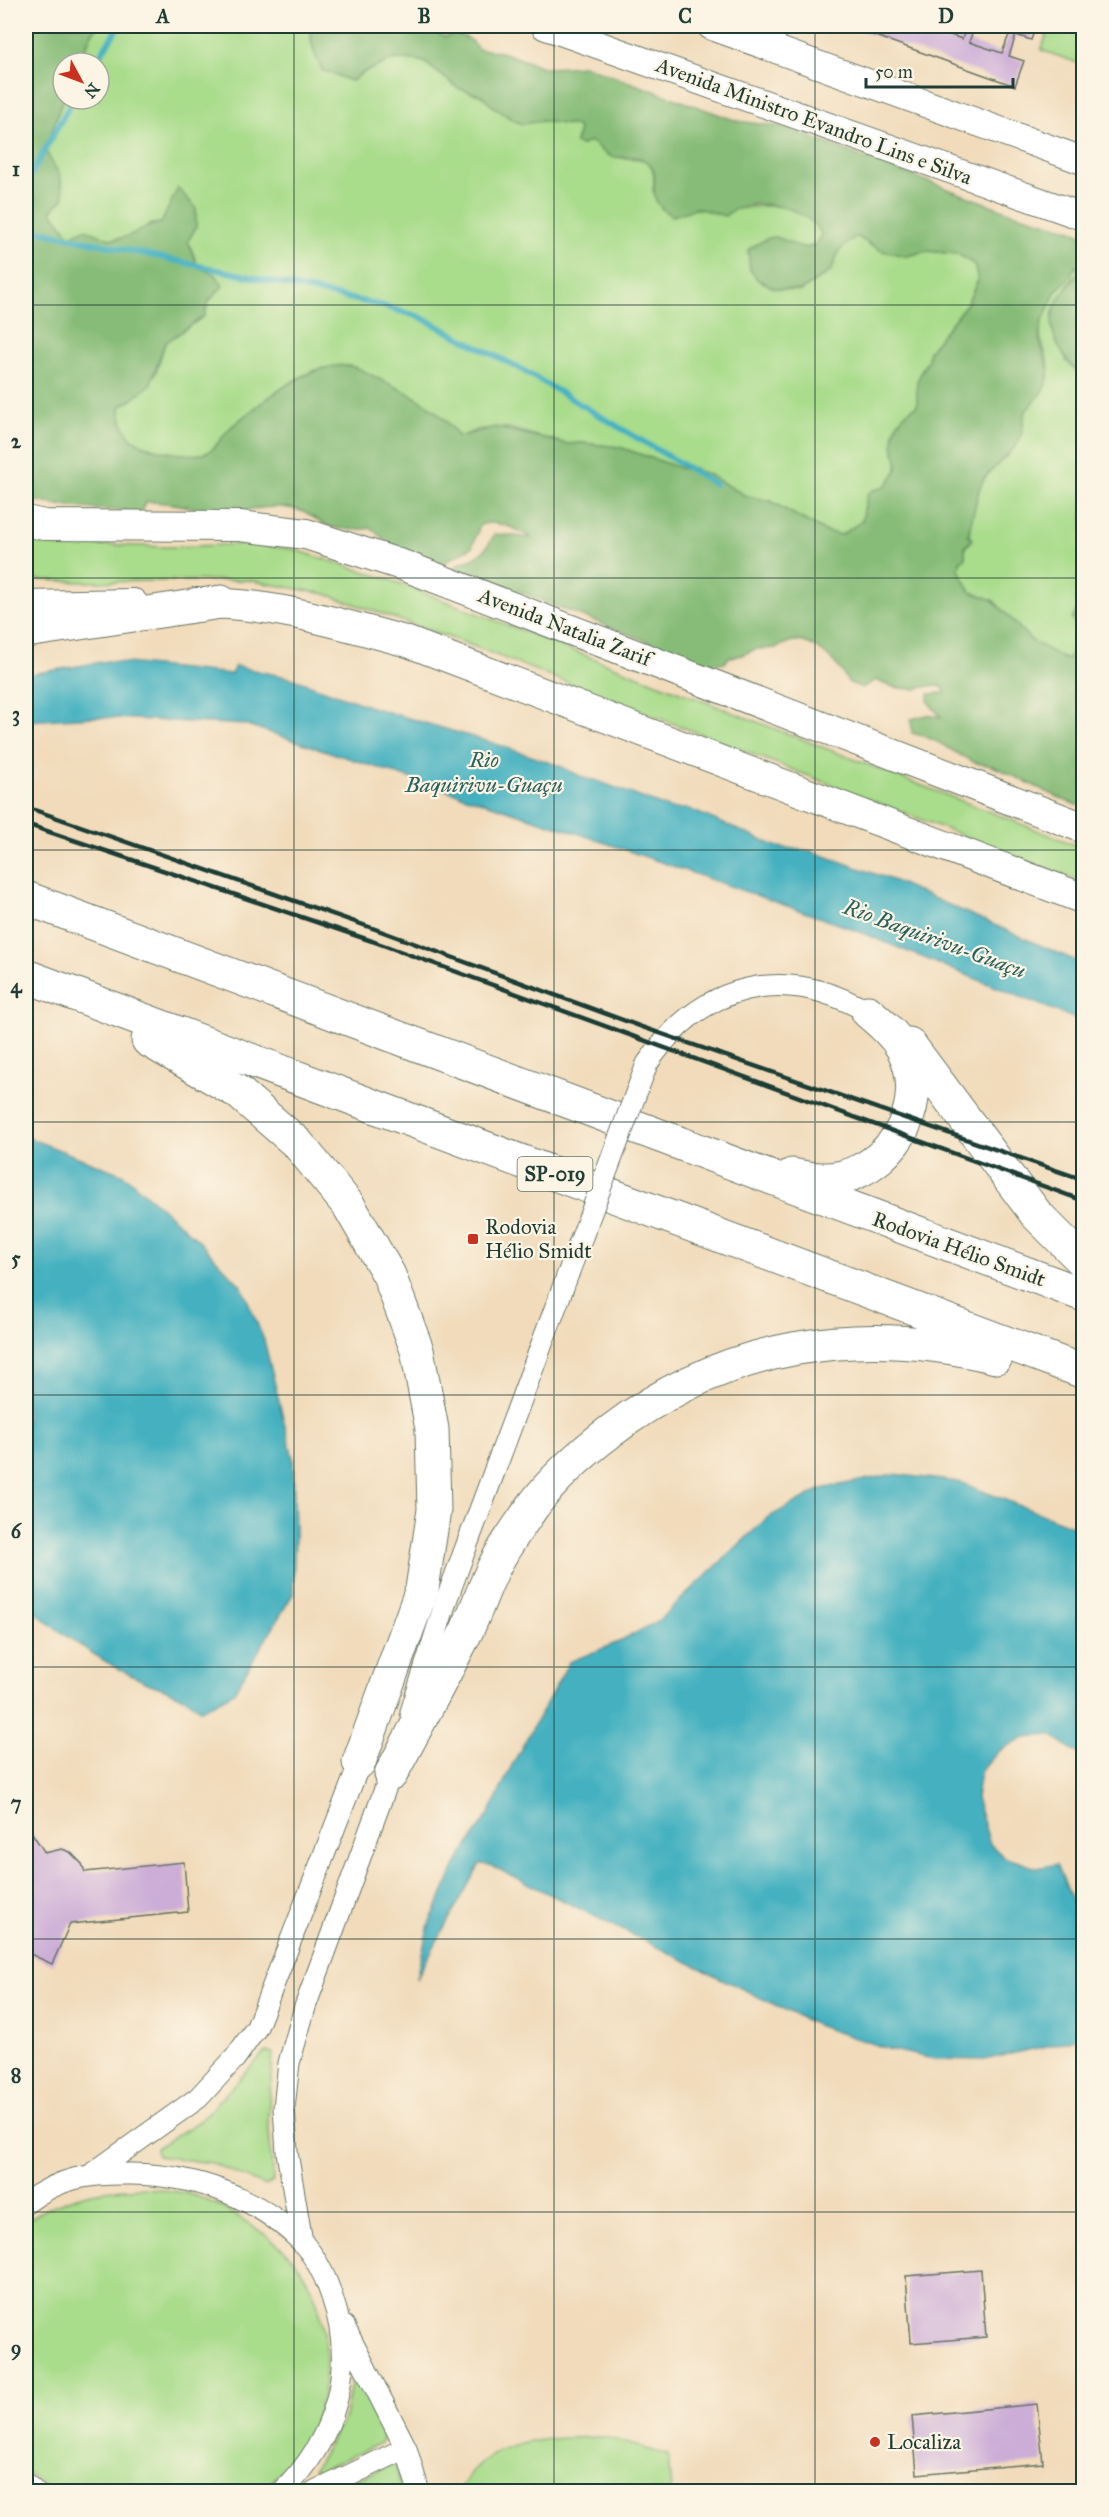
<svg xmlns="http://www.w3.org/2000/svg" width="1109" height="2517" font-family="'IM FELL Great Primer',serif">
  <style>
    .green { fill: #a9dc8b; stroke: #648c60; stroke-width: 1.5 }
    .forest { fill: #86bc77; stroke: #527c56; stroke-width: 1.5 }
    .water { fill: #44b1c0; stroke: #32777a; stroke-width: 1.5 }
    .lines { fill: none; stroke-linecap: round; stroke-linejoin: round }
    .stream { stroke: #44b1c0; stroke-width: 6 }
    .building { fill: #ccadd7 }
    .minor-casing { stroke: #687463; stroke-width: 23 }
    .tertiary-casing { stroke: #687463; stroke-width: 29 }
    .secondary-casing { stroke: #687463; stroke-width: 32 }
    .motorway-casing { stroke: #687463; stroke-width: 35 }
    .minor { stroke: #fff; stroke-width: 21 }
    .tertiary { stroke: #fff; stroke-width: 27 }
    .secondary { stroke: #fff; stroke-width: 30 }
    .motorway { stroke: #fff; stroke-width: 33 }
    .rail { stroke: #1f3d34; stroke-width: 4.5 }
    .minor-bridge-casing { stroke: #687463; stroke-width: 23; stroke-linecap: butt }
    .minor-bridge { stroke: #fff; stroke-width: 21 }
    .grid { fill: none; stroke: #1f3d34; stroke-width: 1.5; stroke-opacity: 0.55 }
    .poi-dot { fill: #c8321e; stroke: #fcf5e5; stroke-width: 2 }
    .labels { text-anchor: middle; stroke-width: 4.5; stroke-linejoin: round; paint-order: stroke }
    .shield { fill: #fcf5e5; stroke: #617469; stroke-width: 1.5 }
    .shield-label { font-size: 20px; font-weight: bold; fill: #1f3d34 }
    .street-label { font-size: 21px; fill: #1f3d34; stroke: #fcf5e5 }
    .poi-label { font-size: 21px; fill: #1f3d34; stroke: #fcf5e5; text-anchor: start }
    .water-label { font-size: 22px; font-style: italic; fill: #2a605e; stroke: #fcf5e5 }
    .neatline { fill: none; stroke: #1f3d34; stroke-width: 2 }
    .grid-label { font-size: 20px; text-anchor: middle; font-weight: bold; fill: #1f3d34 }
  </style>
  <rect width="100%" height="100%" fill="#fcf5e5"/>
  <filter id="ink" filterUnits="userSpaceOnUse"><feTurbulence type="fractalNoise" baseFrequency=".0167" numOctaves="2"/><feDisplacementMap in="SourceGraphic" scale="12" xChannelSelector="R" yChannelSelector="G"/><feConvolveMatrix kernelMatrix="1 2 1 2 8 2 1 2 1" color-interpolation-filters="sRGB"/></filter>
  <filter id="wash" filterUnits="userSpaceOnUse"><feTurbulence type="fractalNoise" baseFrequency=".008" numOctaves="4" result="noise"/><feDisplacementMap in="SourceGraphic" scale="24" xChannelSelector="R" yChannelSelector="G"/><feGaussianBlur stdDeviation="1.35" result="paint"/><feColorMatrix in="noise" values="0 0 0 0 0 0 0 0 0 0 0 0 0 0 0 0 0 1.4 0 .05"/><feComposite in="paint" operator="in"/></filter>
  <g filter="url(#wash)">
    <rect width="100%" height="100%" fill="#f1dbbb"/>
    <path class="green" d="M99 26H311C309 40 315 58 323 71 333 71 341 79 352 81L362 73 395 59 417 60 424 62 458 88 483 96 491 105 513 120 522 124 542 121 577 126 579 130 575 143 582 145 591 141C598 146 602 153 611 156 636 163 659 148 653 191L672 216C680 214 691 208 699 209 708 210 713 212 722 211 756 207 804 194 822 235L816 245 806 248C771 241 783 227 748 250L757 279 774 288 800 291 831 271 839 251 856 236 861 237 869 245 906 256 927 251 958 254 974 264 978 280 968 302 929 351 928 360 922 369 917 406C900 415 890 428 894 450 895 456 899 461 897 469 895 476 888 483 883 488L873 490 867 495 862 521 841 535 824 531 770 501 744 495 693 468H680L619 447 582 443 567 444 508 428 480 429 459 437C440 409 413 393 381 384 368 380 336 367 324 368 295 373 256 408 232 427 224 434 216 449 207 453 191 459 139 449 129 436 122 427 120 416 120 406L132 400 156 373 165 343 204 316 209 301 222 286 216 275 198 267 188 241 196 227 161 223 151 224 127 237 111 239 70 236 51 211 64 198 60 176 45 150 63 99H99V63H79L92 33Z
      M1050 26H1083V47L1078 63 1041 50Z
      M1075 265 1079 271 1066 287V361L1083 377V601L1072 619C1082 630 1075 646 1069 659H1064L1032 641 993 601 971 592 959 570 960 562 965 557V547L970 543C967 529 976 490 985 478 996 463 1013 454 1020 437 1024 429 1021 418 1026 410 1034 397 1048 389 1049 372 1050 354 1036 342 1041 323 1044 314 1051 299 1057 290 1063 281 1072 276 1075 265Z
      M26 542 167 547 248 544 292 549 388 579 1083 848V882L465 643 326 594 247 580 82 582 26 579Z
      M265 2052 273 2053 268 2119 273 2181 265 2186 212 2163 157 2156 156 2148 200 2121Z
      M148 2188C162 2190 176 2191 189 2194 217 2201 275 2237 293 2259 331 2306 337 2384 307 2436 295 2458 278 2475 259 2492L51 2491 26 2471V2221C67 2194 100 2189 148 2188Z
      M359 2375 385 2434 381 2443 317 2472 314 2468 345 2417 352 2377Z
      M605 2437 668 2455 671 2491H460C484 2436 554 2438 605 2437Z
      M395 2463 402 2491 327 2492Z"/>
    <path class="forest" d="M26 26H99L92 33 79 63H63V99L45 150 60 176 64 198 51 211 70 236 85 229C93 232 103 238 112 239 130 240 143 225 161 223L178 188 196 208V227L188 241 198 267 216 275 223 286 209 301 204 316 165 343 150 385 132 400 120 406C120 416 122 426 129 435 139 450 190 458 206 453 216 450 223 434 231 427 259 404 311 360 350 366 361 368 373 376 383 381 413 394 440 409 459 437L495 427 567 444 582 443 619 447 680 468 706 473 744 495 770 501 824 531 841 535 862 521 867 495 873 490 883 488C888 483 895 476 897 468 899 461 895 456 894 450 890 428 900 415 917 406V381L928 360 929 351 968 302 978 280 974 264 958 254 927 251 906 256 882 251 856 236 839 251 831 271 800 291 774 288 757 279 750 270 748 250C783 227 771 240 806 248L816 245 822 235C809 206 749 193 725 216L697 208 672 216C638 196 667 178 646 161 636 154 625 158 614 157 604 155 599 147 591 141L581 145 575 143 579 130 577 126 542 121 522 124 513 120 491 105 483 96 458 88 424 62 417 60 395 59 362 73 352 81C341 79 333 71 323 71 315 58 309 40 311 26H425L445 37C457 30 471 38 478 49L501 52 546 68 585 66 737 121 783 127 1009 212 1072 230 1083 236V377C1061 356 1041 329 1059 298 1065 288 1074 282 1079 271L1076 265 1070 277 1056 291 1042 322 1039 338 1049 371 1047 381 1042 392 1025 412 1021 437 1015 447 984 478 979 490 968 535 972 539 965 547V557L960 562 959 570 971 592 993 600 1032 641 1064 659 1069 658C1075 647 1082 630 1072 619L1083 601V803L1077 805C1048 794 1021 778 992 766 986 764 980 765 974 762 949 751 940 739 912 733L911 719 927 715 941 717 928 702 929 694 945 693 944 688C934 682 926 688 915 689 901 689 888 687 876 680L862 688 848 682C839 664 815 639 793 641 787 642 781 646 775 648 768 649 762 648 756 649 746 652 740 658 729 657L725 663H703L484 578 456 570V566C461 561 464 562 470 560 483 555 488 545 495 534L532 538C518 530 496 518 480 525L472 547 445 562C420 560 389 546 371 528 355 530 341 531 326 525 317 521 310 514 301 511 270 500 245 515 214 511 189 508 173 501 146 502L140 513C132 513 125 510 117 510 93 510 48 506 26 497Z"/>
    <path class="water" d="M108 661 231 674 235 666 291 678 371 707 493 743 560 766 586 779 595 780 671 809H689L778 847 811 851 892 880 1083 964V1022L847 927 580 834 247 725 95 717 26 721V675Z
      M26 1137 124 1175 198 1240 242 1287 264 1340 293 1458 295 1533 293 1594 234 1692 201 1710C180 1692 167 1691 143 1681 105 1664 57 1632 26 1604Z
      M893 1474 959 1482 1083 1530V1757L1051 1735 1024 1737 999 1751 980 1772 976 1798 990 1844 1004 1857 1037 1868 1057 1864 1079 1917 1083 1938V2034L1073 2040 984 2060 934 2059 888 2049 816 2025 490 1865 480 1864 416 1979 429 1924 458 1861 490 1812 512 1765 569 1662 619 1642 658 1621 767 1518 821 1489Z"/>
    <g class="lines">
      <path class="stream" d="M95 63 119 26
        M26 184 73 99
        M26 228 379 305 420 317 519 368 715 484"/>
    </g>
    <g id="blocks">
      <path class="building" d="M848 26H931L930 28 962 39 967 26H975L969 42 1002 53 1010 32 992 26H1036L1031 40 1016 35 1009 56 1024 61 1015 86Z
        M26 1824 45 1853 62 1849 70 1852 82 1864 85 1872 184 1862 188 1912 70 1924 52 1964 26 1952Z
        M981 2270 986 2337 911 2343 906 2276Z
        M1037 2404 1043 2463 917 2474 912 2416Z"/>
    </g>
  </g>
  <g filter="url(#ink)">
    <use href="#blocks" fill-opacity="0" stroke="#687463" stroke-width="1.5"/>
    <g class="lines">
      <g class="minor-casing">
        <path id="minor" d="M770 48 778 26
          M647 1064C701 983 784 963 868 1012
          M411 1712 447 1598 568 1274
          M93 2173 198 2098 235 2058 257 2027 364 1752
          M26 2203C60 2177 90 2173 132 2174 195 2175 256 2196 301 2241 315 2256 326 2278 332 2297 357 2368 335 2440 282 2492
          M302 2242 287 2152 284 2108 289 2063 305 2007 395 1762
          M344 2326 406 2448 419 2492
          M26 2484 35 2492
          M315 2492 406 2448"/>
      </g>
      <g class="tertiary-casing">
        <path id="tertiary" d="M545 26 1084 217
          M711 26 1084 161"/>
      </g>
      <g class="secondary-casing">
        <path id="secondary" d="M26 521 44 525 240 526 306 534 405 566 1084 828
          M196 603C269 602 339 623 408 642L1084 899
          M26 606 133 604"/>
      </g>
      <g class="motorway-casing">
        <path id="motorway" d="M26 631 221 602
          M26 898 1084 1295
          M26 976 1084 1372
          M148 1040 238 1092 298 1144 349 1206 389 1275 417 1350 432 1429 434 1510 422 1589 359 1762
          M909 1044 1036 1214 1084 1262
          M792 1175C809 1179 825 1181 842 1177 897 1163 930 1101 903 1049 894 1034 881 1023 868 1012
          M391 1774C416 1727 441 1681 465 1634 476 1612 483 1589 494 1567 504 1546 520 1525 533 1506 554 1478 583 1452 611 1431 724 1344 860 1323 996 1357"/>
      </g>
      <use href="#minor" class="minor"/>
      <use href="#tertiary" class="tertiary"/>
      <use href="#secondary" class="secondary"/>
      <use href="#motorway" class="motorway"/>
      <path class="rail" d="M26 807 375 929 642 1027 1084 1180
        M26 824 372 941 1084 1201"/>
      <g class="minor-bridge-casing">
        <path id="minor-bridge" d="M568 1274 647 1064"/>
      </g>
      <use href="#minor-bridge" class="minor-bridge"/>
    </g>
  </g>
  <path class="grid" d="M294 26V2492M554 26V2492M815 26V2492M26 305H1084M26 578H1084M26 850H1084M26 1122H1084M26 1395H1084M26 1667H1084M26 1939H1084M26 2212H1084"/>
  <g class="poi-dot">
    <rect x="467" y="1233" width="12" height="12" rx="3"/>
    <circle cx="875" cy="2442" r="6"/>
  </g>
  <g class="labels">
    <rect class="shield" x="517.5" y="1157" width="75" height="34" rx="4.5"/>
    <g class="shield-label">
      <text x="555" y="1181">SP-019</text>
    </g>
    <g class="street-label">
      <text transform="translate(814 121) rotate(20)" y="7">Avenida Ministro Evandro Lins e Silva</text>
      <text transform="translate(565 627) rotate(21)" y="7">Avenida Natalia Zarif</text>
      <text transform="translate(959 1249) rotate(20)" y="7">Rodovia Hélio Smidt</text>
    </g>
    <g class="poi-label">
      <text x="485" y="1234">Rodovia<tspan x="485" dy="24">Hélio Smidt</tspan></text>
      <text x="887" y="2449">Localiza</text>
    </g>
    <g class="water-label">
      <text x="484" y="767">Rio<tspan x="484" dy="25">Baquirivu-Guaçu</tspan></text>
      <text transform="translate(935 938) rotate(20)" y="8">Rio Baquirivu-Guaçu</text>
    </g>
  </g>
  <rect width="1109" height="2517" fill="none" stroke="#fcf5e5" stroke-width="66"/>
  <g transform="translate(81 81) rotate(131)"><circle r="28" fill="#fcf5e5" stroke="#a4ab9e" stroke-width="1.5"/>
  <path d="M0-4.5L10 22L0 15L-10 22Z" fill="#c8321e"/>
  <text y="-9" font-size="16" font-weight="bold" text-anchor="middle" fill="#1f3d34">N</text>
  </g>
  <path d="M866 78v9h147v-9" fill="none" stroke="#1f3d34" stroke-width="3"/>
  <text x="875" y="78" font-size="18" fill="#1f3d34" stroke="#fcf5e5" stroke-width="4.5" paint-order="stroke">50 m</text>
  <rect x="33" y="33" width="1043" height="2451" class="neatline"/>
  <g class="grid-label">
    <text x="163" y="23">A</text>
    <text x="424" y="23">B</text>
    <text x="685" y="23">C</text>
    <text x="946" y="23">D</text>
    <text x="16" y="176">1</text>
    <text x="16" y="448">2</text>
    <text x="16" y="721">3</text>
    <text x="16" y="993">4</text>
    <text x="16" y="1265">5</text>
    <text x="16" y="1538">6</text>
    <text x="16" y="1810">7</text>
    <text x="16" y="2082">8</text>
    <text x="16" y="2355">9</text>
  </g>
</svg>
